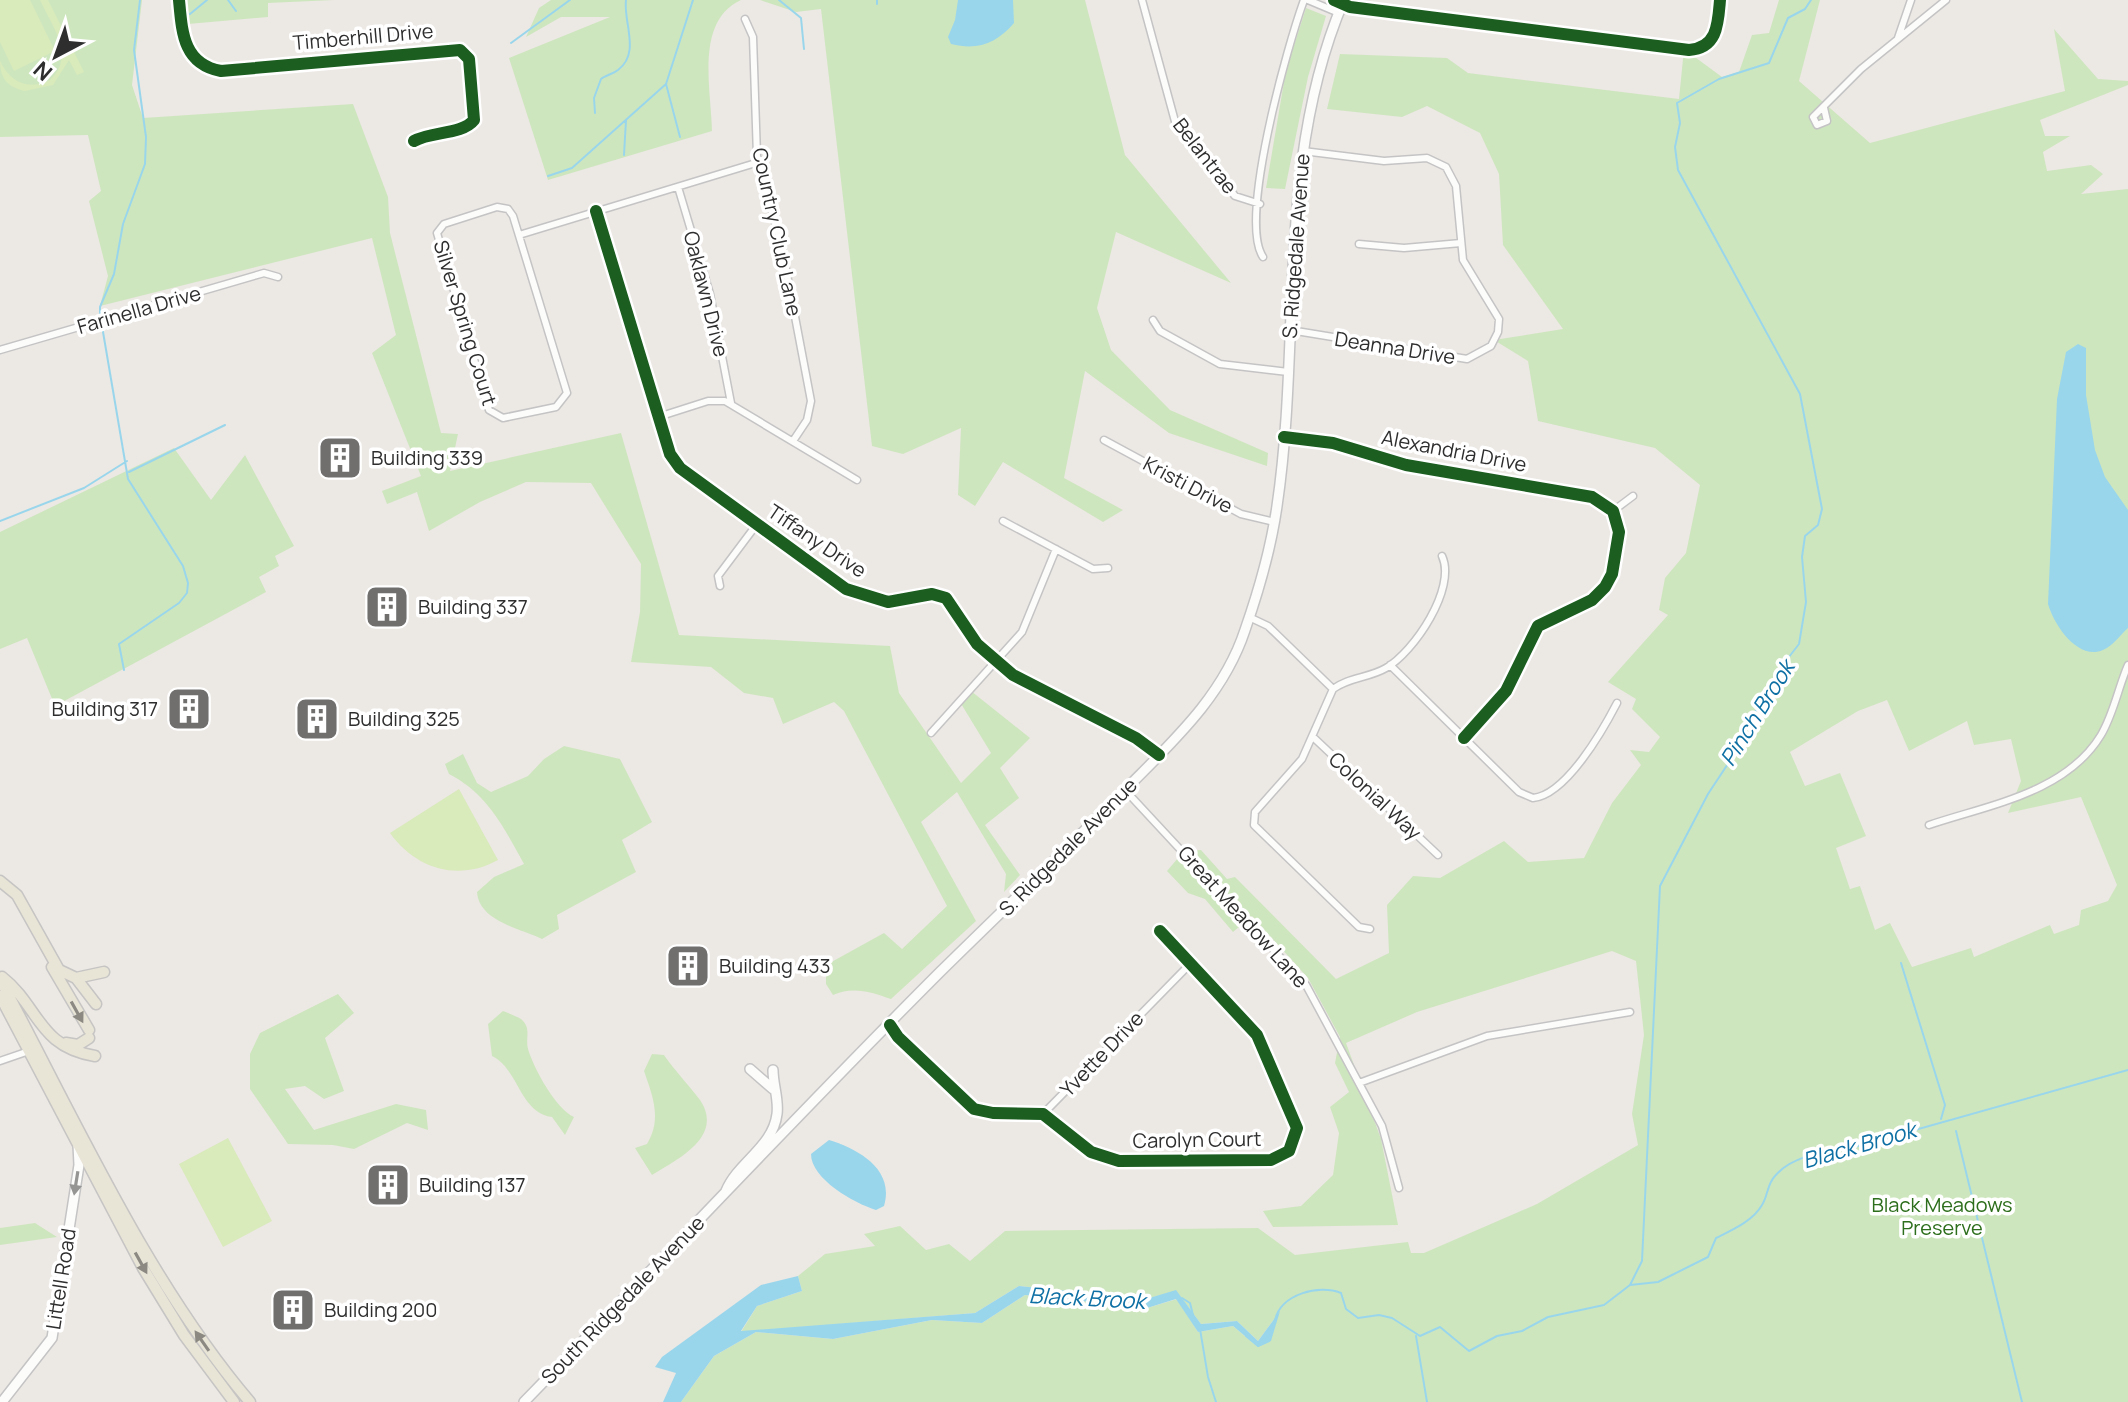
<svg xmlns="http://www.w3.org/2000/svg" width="2128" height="1402" font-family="Manrope,sans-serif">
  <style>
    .green { fill: #cee6be; fill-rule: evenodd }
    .pitch { fill: #d9eabb }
    .water { fill: #99d6ec }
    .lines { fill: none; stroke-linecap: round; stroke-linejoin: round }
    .stream { stroke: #99d6ec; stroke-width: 2 }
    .street-casing { stroke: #c5c4c5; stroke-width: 9 }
    .secondary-casing { stroke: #c5c4c5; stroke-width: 12 }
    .primary-casing { stroke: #c6c5c4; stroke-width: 13 }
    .street { stroke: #fcfcfb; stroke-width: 6 }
    .secondary { stroke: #fcfcfb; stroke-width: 9 }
    .primary { stroke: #e8e4d6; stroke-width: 10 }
    .cycleway-casing { stroke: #fff; stroke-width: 17 }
    .cycleway { stroke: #1b5e20; stroke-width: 12 }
    .oneway { fill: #8b8982 }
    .oneway2 { fill: #959594 }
    .labels { text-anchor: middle; stroke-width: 7; stroke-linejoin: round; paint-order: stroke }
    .street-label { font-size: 20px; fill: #2e2e2e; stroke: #fff }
    .poi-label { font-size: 20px; fill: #2e2e2e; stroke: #fff; text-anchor: start }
    .park-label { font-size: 20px; fill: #2c6e1b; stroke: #fff }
    .water-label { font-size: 22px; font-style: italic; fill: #0d6fa3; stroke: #fff }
  </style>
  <rect width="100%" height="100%" fill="#ece8e4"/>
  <path class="green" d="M0 0H142L132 85 143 118 353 104 388 197 390 233 441 433 458 434 450 471 621 433 679 635 890 646 899 693 961 783 991 753 960 702 971 691 1030 738 1000 768 1019 798 985 825 1020 875 1004 892 1006 874 957 792 921 822 976 921 891 999C871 992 853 986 833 995L826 984V965L884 933 902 949 947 906 844 711 834 702 783 724 773 698 744 693 711 667 631 662 640 612 641 564 591 483 526 482 480 502 429 531 417 492 387 504 382 491 421 476 372 353 396 335 372 238 100 306 108 276 89 201 101 191 88 135 0 137Z
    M184 0H334L268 3V17L188 24Z
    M551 0H741C695 21 711 88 712 131L548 180 509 58 610 17H561L526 37 539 8Z
    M760 0H1085L1125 155 1231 283 1116 232 1097 308 1111 350 1170 410 1268 453 1267 466 1169 433 1085 371 1064 478 1123 510 1103 522 1003 462 975 506 958 495 961 428 903 454 872 446 821 9 796 12Z
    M1779 0H1820L1799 81 1870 143 2065 91 2054 29 2098 79 2128 81V85L2040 120 2045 136H2070L2043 152 2047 171 2091 165 2103 174 2081 194 2128 189V1402H681L714 1356 756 1332 833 1339 932 1320 982 1323 1025 1295 1147 1308 1177 1299 1198 1332 1233 1326 1258 1347 1278 1314 1258 1341 1237 1321 1201 1324 1176 1291 1146 1299 1019 1286 975 1313 741 1332 757 1306 802 1291 798 1276 825 1254 875 1246 864 1234 900 1226 926 1250 949 1244 970 1261 1005 1231 1258 1228 1295 1255 1408 1242 1411 1253H1424L1537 1204 1638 1145 1632 1114 1644 1035 1636 961 1612 951 1417 1012 1346 1043 1381 1139 1398 1225 1273 1227 1263 1211 1301 1206 1333 1175 1339 1133 1330 1107 1349 1092 1335 1063 1340 1037 1308 978 1252 916 1233 932 1205 899 1188 893 1167 871 1184 851 1201 850 1227 879 1235 877 1336 979 1389 953 1387 905 1413 876 1440 878 1504 841 1528 862 1584 858 1612 803 1641 765 1630 750 1649 752 1660 737 1632 709 1636 699 1608 682 1668 615 1659 610 1665 578 1686 553 1700 485 1655 448 1538 421 1528 361 1494 340 1563 329 1503 245 1499 174 1480 133 1427 106 1402 117 1327 109 1340 54 1447 58 1468 73 1679 99 1684 49 1722 77 1739 72 1752 35 1769 33ZM1887 700 1909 751 1967 721 1974 745 2011 739 2021 781 2008 813 2081 797 2117 885 2108 901 2081 910 2079 925 2054 934 2050 925 1974 957 1971 948 1912 967 1890 923 1875 930 1860 886 1850 889 1836 848 1866 836 1840 773 1805 786 1790 752 1858 711Z
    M1306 8 1326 16 1308 77 1285 189 1266 188 1286 70Z
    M174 448 211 500 245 455 294 546 275 556 279 566 259 577 266 592 55 706 27 638 0 649V532Z
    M564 746 620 759 652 822 622 840 636 872 557 915 559 929 542 939C519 928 479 921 477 892L494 877 524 864C504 828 488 794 449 774L445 764 463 754 477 783 491 792 528 776 544 759Z
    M338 994 354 1013 325 1038 344 1091 324 1099 305 1086 285 1089 314 1130 396 1104 426 1110 428 1130 407 1123 354 1149 333 1145 288 1144 250 1089V1054L260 1033Z
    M503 1011C508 1013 516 1016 521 1019 532 1028 525 1038 528 1049 534 1069 556 1109 574 1117L565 1135 552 1117C519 1112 519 1069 492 1056L488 1024Z
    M652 1054 664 1055C675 1071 689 1085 700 1100 725 1137 676 1160 652 1175L635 1148 647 1144C662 1119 653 1097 644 1071Z
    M35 1223 57 1237 0 1245V1228Z"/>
  <path class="pitch" d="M0 0H30L55 51 14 71 0 42Z
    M40 0H48L84 72 77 75 69 60 53 85 25 91C8 87 0 79 0 61 10 82 28 91 50 80 76 56 52 26 40 0Z
    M459 789 498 860C458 882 416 869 390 833Z
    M228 1138 272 1221 223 1247 179 1164Z"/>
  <path class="water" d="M958 0H1013L1014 23C997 43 978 51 951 44L948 37 955 20Z
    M2078 344 2086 348V395L2095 450 2105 477 2128 510V628C2120 635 2114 645 2103 650 2078 661 2054 625 2048 604L2057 399 2066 352Z
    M829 1140C858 1149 895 1169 884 1206L876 1210C854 1203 811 1179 811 1154Z
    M798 1276 802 1291 757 1306 741 1331 975 1313 1019 1286 1146 1299 1176 1290 1201 1324 1237 1321 1258 1341 1280 1311 1271 1341 1258 1347 1233 1326 1198 1332 1176 1299 1147 1308 1025 1295 982 1323 932 1320 833 1339 756 1332 714 1356 681 1402H663L676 1373 655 1367 662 1357 761 1285Z"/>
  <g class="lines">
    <path class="stream" d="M228 0 236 11
      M779 0 801 18 804 49
      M877 0V4
      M190 14 207 0
      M511 43 570 0
      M666 84 680 137
      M595 113 594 98 601 79C606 75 613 74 618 70 641 53 623 22 626 0
      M624 155 626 120
      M548 176 572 168 666 84 693 0
      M100 316V307L114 274 123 224 145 164 146 137 134 50 140 0
      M102 326 128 479 183 566 188 583 187 593 179 603 119 644 124 670
      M129 472 225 425
      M0 521 84 488 127 461
      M1901 963 1945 1105 1941 1119
      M1956 1131 2022 1402
      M1630 1285 1642 1261 1660 886 1708 794 1743 741 1744 731 1782 666 1799 644 1806 602 1802 557 1805 536 1818 525 1822 509 1800 394 1678 170 1675 147 1680 123 1677 103 1719 79 1769 63 1788 18 1805 9 1811 0
      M1182 1298 1190 1303 1193 1315
      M1275 1320C1281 1294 1319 1284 1341 1293L1346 1309 1358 1318 1379 1315 1392 1318 1420 1336 1440 1327 1469 1351 1497 1336 1522 1331 1548 1317 1604 1305 1630 1285 1658 1282 1708 1257 1716 1238C1732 1230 1753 1221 1762 1205 1768 1196 1767 1184 1775 1176 1794 1153 1831 1152 1858 1146L2128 1070
      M1200 1329 1208 1377 1216 1402
      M1246 1336 1258 1346 1269 1341
      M1416 1336 1427 1402"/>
    <g class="street-casing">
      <path id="street" d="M179 0C182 32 183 64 221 71L460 50 469 59 474 120C462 135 431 131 414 141
        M1142 0 1176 125 1235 196 1260 204
        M1308 0 1339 13
        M1334 0 1350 7 1689 50C1718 48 1718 23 1720 0
        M745 19 753 37 757 156 782 248 811 401 807 420 793 441
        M1898 38 1911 0
        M1824 108 1827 121 1817 125 1813 117 1861 69 1946 0
        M678 187 710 294 731 403
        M497 207 508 209 513 216 567 393 556 407 503 418 489 410 437 233 444 224Z
        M596 211 670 454 680 468 846 589 888 602 932 594 946 598 977 644 1013 675 1136 738 1159 755
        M519 235 759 162
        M1359 244 1404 248 1461 243
        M1263 257C1238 220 1288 44 1304 0
        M1153 320 1160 331 1220 364 1288 372
        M1290 330 1467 359 1491 346 1498 332 1499 319 1463 260 1456 186 1446 167 1427 158 1384 161 1303 151
        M0 350 264 273 278 277
        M658 417 708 401H725L857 480
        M1284 437 1333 443 1406 465 1592 497 1613 511 1619 532 1612 574 1605 587 1592 600 1538 626 1506 691 1464 738
        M1104 440 1241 514 1275 522
        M1613 511 1633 496
        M1003 521 1093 569 1108 568
        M720 586 718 576 757 524
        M1249 617 1268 626 1333 689 1302 759 1255 812 1254 825 1359 927 1370 929
        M1390 665 1519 792 1533 798C1566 795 1603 730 1617 703
        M1333 689C1349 677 1369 678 1386 668 1414 652 1457 588 1442 556
        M931 733 1022 632 1056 549
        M1313 737 1438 855
        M1125 790 1306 985 1382 1126 1399 1188
        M1929 825C1988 805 2066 793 2101 735 2114 713 2118 688 2128 665
        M890 1025 898 1037 974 1109 993 1113 1043 1114 1091 1152 1119 1161 1271 1160 1289 1151 1297 1128 1257 1035 1160 931
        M0 1061 29 1051
        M1359 1083 1487 1036 1630 1012
        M1043 1114 1192 962"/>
    </g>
    <g class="secondary-casing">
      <path id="secondary" d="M750 1069 773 1089
        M726 1191C738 1162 773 1147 777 1114 779 1099 773 1085 773 1070
        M2 1402 52 1338 79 1165 78 1145
        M524 1402C663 1259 799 1113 940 972 1001 912 1063 853 1123 792 1171 743 1223 697 1245 630 1259 590 1271 548 1277 506 1302 337 1275 161 1344 0"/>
    </g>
    <g class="primary-casing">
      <path id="primary" d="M0 881 17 895 59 970 76 978 96 1004
        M52 967 89 1030
        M2 977C39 1006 38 1047 95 1056
        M76 978 104 972
        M0 979C75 1119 147 1281 250 1402
        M0 996 143 1268 184 1335 234 1402
        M66 1043 78 1045 89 1038"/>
    </g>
    <use href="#street" class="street"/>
    <use href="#secondary" class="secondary"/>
    <use href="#primary" class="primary"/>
    <g class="cycleway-casing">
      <path id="cycleway" d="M179 0C182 32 183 64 221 71L460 50 469 59 474 120C462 135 431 131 414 141
        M1334 0 1350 7 1689 50C1718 48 1718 23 1720 0
        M596 211 670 454 680 468 846 589 888 602 932 594 946 598 977 644 1013 675 1136 738 1159 755
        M1284 437 1333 443 1406 465 1592 497 1613 511 1619 532 1612 574 1605 587 1592 600 1538 626 1506 691 1464 738
        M890 1025 898 1037 974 1109 993 1113 1043 1114 1091 1152 1119 1161 1271 1160 1289 1151 1297 1128 1257 1035 1160 931"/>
    </g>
    <use href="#cycleway" class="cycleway"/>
  </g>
  <defs><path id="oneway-solid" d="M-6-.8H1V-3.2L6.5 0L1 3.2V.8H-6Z" transform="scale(2)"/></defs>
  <g class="oneway">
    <use href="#oneway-solid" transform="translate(77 1012) rotate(61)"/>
    <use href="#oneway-solid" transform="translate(141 1263) rotate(61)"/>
    <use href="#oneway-solid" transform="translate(202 1341) rotate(-125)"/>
  </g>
  <use class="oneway2" href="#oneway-solid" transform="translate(76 1183) rotate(99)"/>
  <defs>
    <g id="building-square" transform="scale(2.3)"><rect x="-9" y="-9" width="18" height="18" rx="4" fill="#706f6e" stroke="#fff"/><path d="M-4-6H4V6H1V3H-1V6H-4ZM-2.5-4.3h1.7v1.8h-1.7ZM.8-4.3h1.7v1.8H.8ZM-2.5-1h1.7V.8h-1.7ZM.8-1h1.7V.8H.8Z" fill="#fff"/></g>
  </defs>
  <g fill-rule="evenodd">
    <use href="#building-square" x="340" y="458"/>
    <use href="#building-square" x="387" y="607"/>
    <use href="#building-square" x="189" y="709"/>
    <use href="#building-square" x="317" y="719"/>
    <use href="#building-square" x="688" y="966"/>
    <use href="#building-square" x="388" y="1185"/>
    <use href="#building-square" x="293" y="1310"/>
  </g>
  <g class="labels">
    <g class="street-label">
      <text transform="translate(363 37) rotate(-5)" y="7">Timberhill Drive</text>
      <text transform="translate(1205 156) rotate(52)" y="7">Belantrae</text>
      <text transform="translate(777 232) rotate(78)" y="7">Country Club Lane</text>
      <text transform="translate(1296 246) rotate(-86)" y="7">S. Ridgedale Avenue</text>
      <text transform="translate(706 294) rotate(76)" y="7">Oaklawn Drive</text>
      <text transform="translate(139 310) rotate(-16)" y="7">Farinella Drive</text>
      <text transform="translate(465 323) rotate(73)" y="7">Silver Spring Court</text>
      <text transform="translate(1395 348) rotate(9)" y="7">Deanna Drive</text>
      <text transform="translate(1454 451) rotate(11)" y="7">Alexandria Drive</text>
      <text transform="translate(1188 485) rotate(28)" y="7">Kristi Drive</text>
      <text transform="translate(817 541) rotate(34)" y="7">Tiffany Drive</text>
      <text transform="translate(1375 796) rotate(43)" y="7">Colonial Way</text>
      <text transform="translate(1068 847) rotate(-45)" y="7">S. Ridgedale Avenue</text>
      <text transform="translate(1243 917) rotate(48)" y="7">Great Meadow Lane</text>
      <text transform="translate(1102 1054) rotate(-46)" y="7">Yvette Drive</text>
      <text transform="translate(1197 1140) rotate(-1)" y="7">Carolyn Court</text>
      <text transform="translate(61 1279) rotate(-81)" y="7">Littell Road</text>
      <text transform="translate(623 1300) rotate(-46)" y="7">South Ridgedale Avenue</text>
    </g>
    <g class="poi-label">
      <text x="371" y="465">Building 339</text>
      <text x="418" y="614">Building 337</text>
      <text x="158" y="716" text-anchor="end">Building 317</text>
      <text x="348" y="726">Building 325</text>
      <text x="719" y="973">Building 433</text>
      <text x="419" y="1192">Building 137</text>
      <text x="324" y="1317">Building 200</text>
    </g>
    <g class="park-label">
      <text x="1942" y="1212">Black Meadows<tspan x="1942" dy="23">Preserve</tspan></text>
    </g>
    <g class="water-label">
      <text transform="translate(1757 713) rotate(-58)" y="8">Pinch Brook</text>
      <text transform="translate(1859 1145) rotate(-16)" y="8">Black Brook</text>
      <text transform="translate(1087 1298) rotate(3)" y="8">Black Brook</text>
    </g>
  </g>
  <g transform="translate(56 56) rotate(221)" stroke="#ffffff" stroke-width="6" paint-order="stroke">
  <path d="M0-6L14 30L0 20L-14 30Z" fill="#2e2e2e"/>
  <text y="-12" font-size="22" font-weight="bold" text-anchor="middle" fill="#2e2e2e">N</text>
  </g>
</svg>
